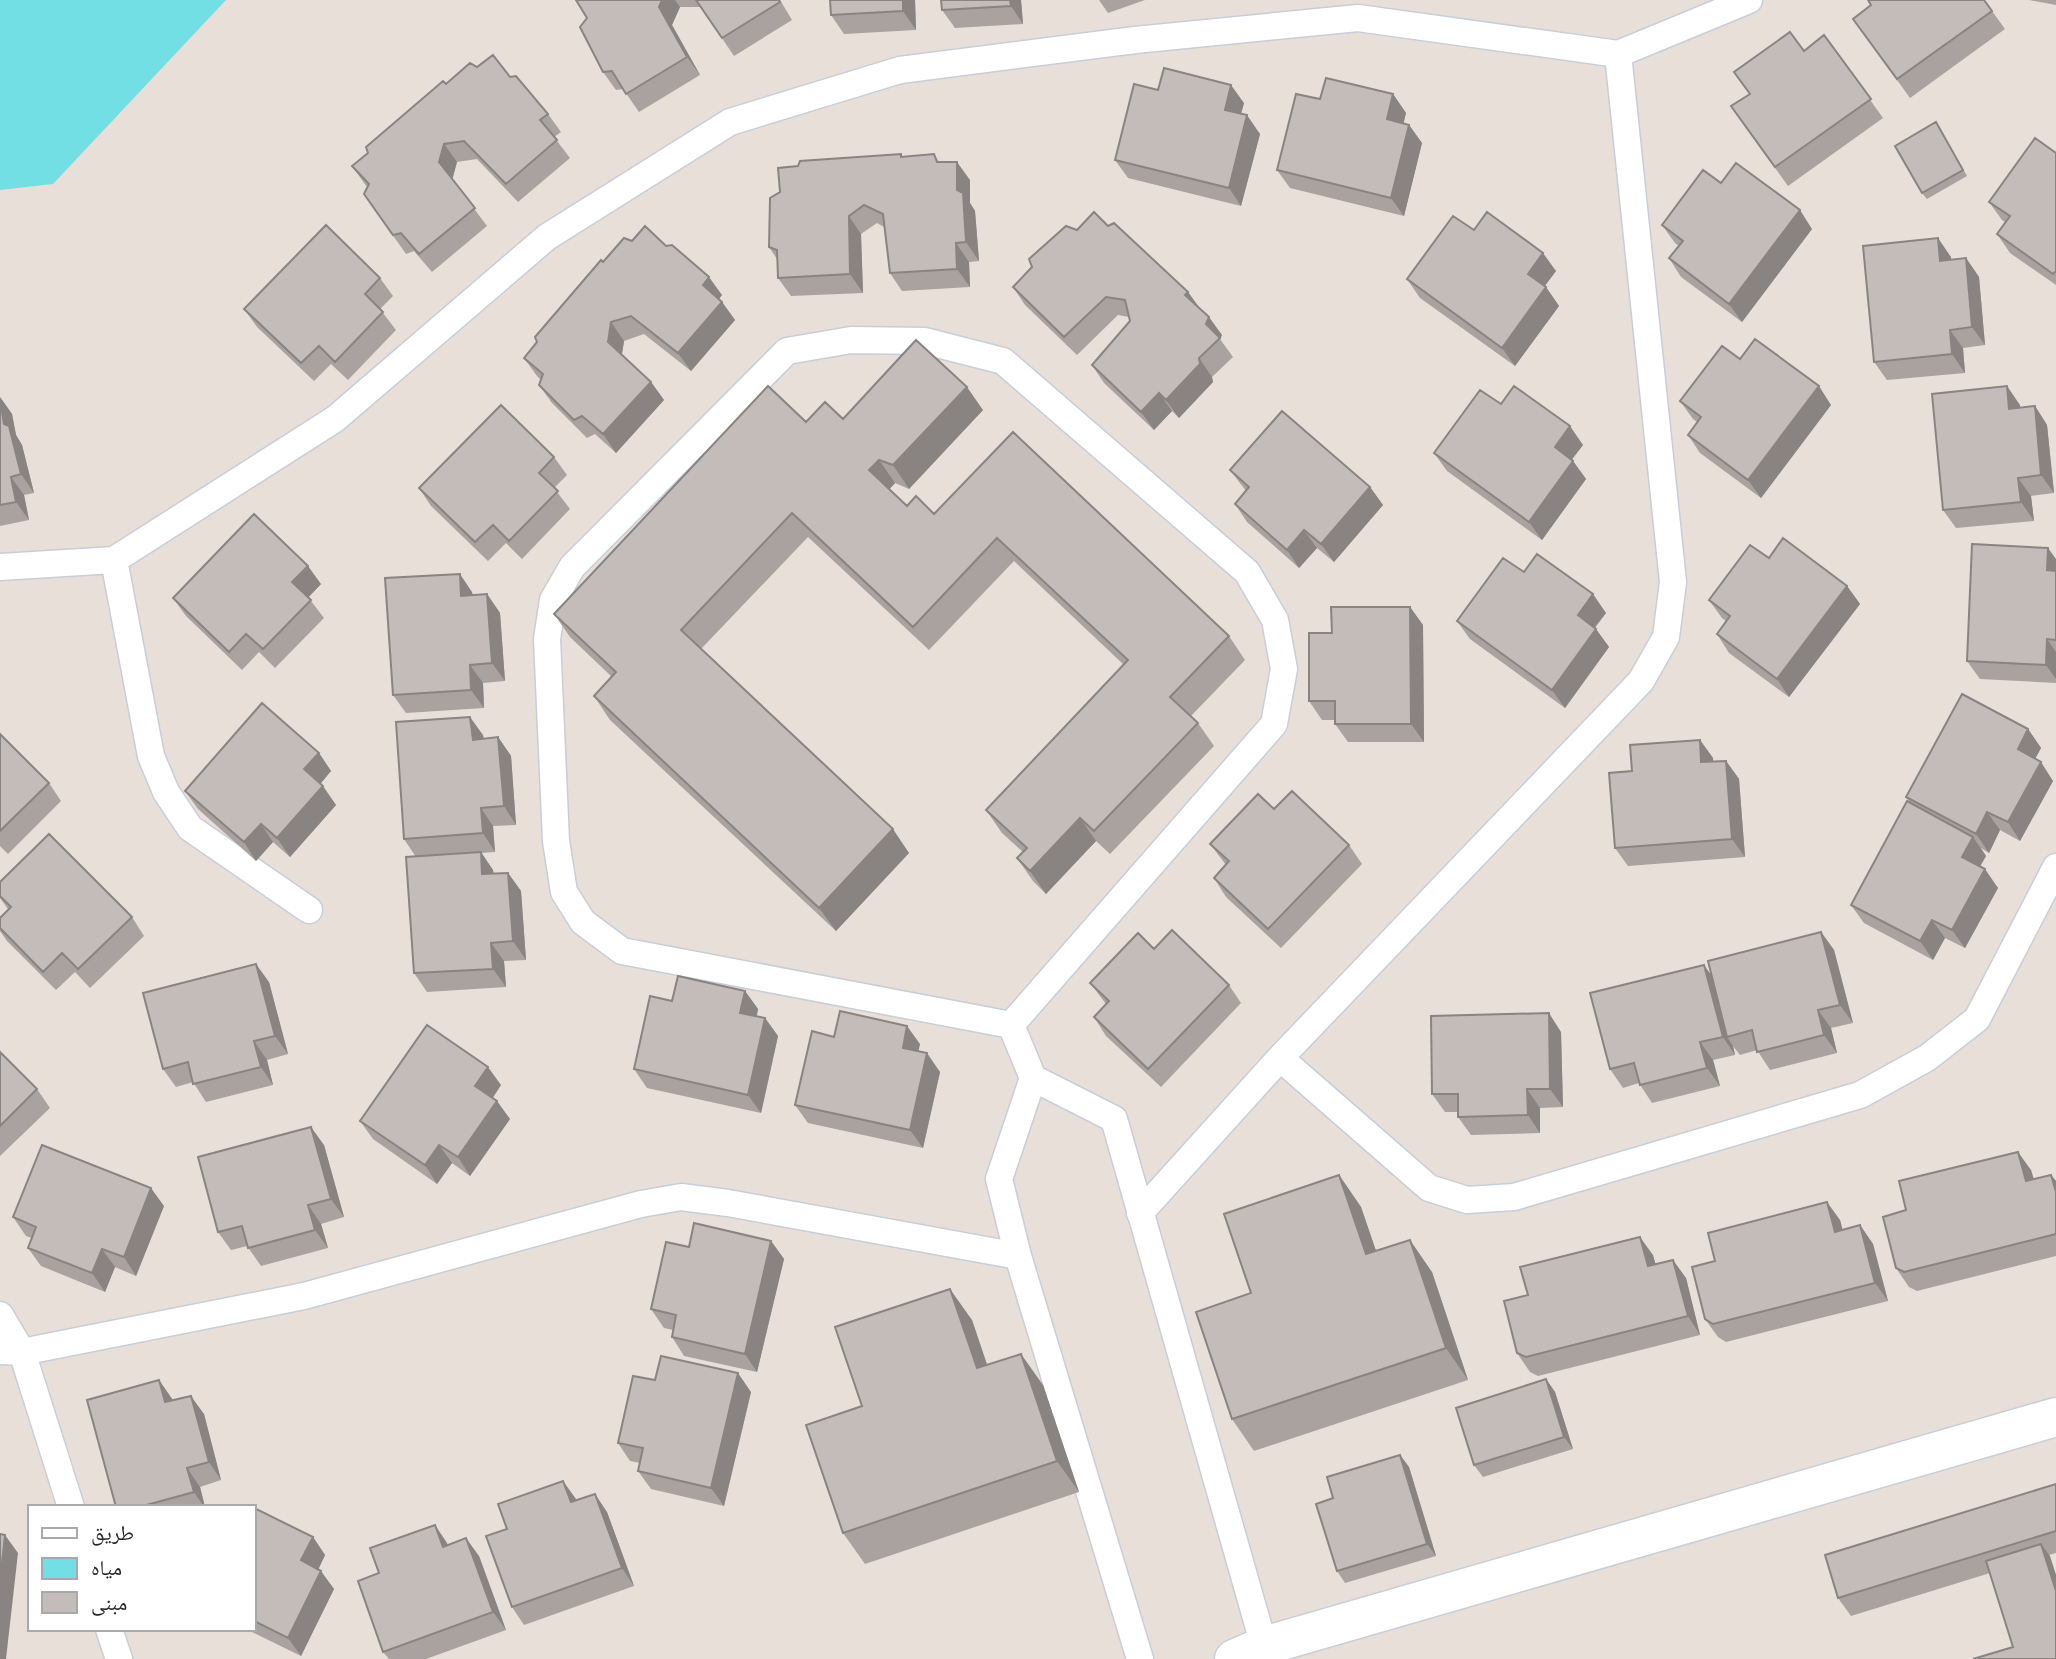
<svg xmlns="http://www.w3.org/2000/svg" width="2056" height="1659" font-family="'Space Grotesk','Noto Naskh Arabic',sans-serif">
  <style>
    .water { fill: #72dfe5 }
    .lines { fill: none; stroke-linecap: round; stroke-linejoin: round }
    .service-casing { stroke: #c7ced8; stroke-width: 29 }
    .tertiary-casing { stroke: #c7ced8; stroke-width: 41 }
    .service { stroke: #fff; stroke-width: 26 }
    .tertiary { stroke: #fff; stroke-width: 38 }
    .wall { fill: #a9a29f }
    .shaded-wall { fill: #898482 }
    .building { fill: #c4bcb9; stroke: #898482; stroke-width: 2 }
  </style>
  <rect width="100%" height="100%" fill="#e9dfd9"/>
  <path class="water" d="M0 0H226L53 184 0 190Z"/>
  <g class="lines">
    <g class="service-casing">
      <path id="service" d="M851 340 925 341 1003 361 1247 572 1275 620 1284 669 1274 724 1011 1025 622 951 583 922 564 892 556 841 547 639 553 600 572 567 787 351Z
        M114 560 151 756 166 792 190 828 309 910
        M0 567 114 560 335 419 547 237 730 122 900 70 1135 40 1358 18 1618 54 1749 0
        M1011 1025 1033 1078 999 1179 1018 1256 1140 1659
        M1280 1058 1429 1188 1467 1200 1514 1197 1860 1095 1927 1058 1977 1019 2056 867
        M1033 1078 1114 1119 1264 1646
        M1140 1213 1280 1058 1641 681 1666 637 1673 582 1618 54
        M0 1315 22 1352 71 1507
        M0 1351 22 1352 304 1296 641 1204 681 1197 728 1203 1018 1256
        M109 1629 119 1659"/>
    </g>
    <g class="tertiary-casing">
      <path id="tertiary" d="M1234 1659 1264 1646 2056 1417"/>
    </g>
    <use href="#service" class="service"/>
    <use href="#tertiary" class="tertiary"/>
  </g>
  <path class="wall" d="M576 0H780L792 20 734 56 701 7H680L672 25 700 75 639 112 623 89 616 90 603 72 587 18Z
    M830 0H915L916 30 844 34 831 15Z
    M1021 0 1023 24 955 28 942 10Z
    M1099 0H1145L1108 13Z
    M1984 0 2005 29 1910 98 1853 19Z
    M2029 0H2056V5Z
    M1824 35 1883 118 1788 186 1731 106 1749 94Z
    M477 67 548 114 561 132 554 137 570 158 518 202 477 159 457 162 452 179 487 226 432 272 414 251 406 254 364 194 367 187 352 166 446 84Z
    M1158 90 1244 103 1241 114 1260 134 1241 206 1128 178 1115 160Z
    M1393 94 1406 113 1403 124 1409 125 1422 143 1404 216 1290 188 1277 170 1320 99Z
    M1936 122 1967 176 1927 199 1922 193Z
    M2056 153V285L2010 253 1997 234 2005 222 2002 220 1989 202Z
    M934 154 939 162 970 180V203L975 211 979 261 969 262 970 287 902 291 890 273 884 227 877 223 861 234 863 293 791 296 778 278 777 259 769 247 903 157Z
    M1721 183 1812 229 1742 322 1681 277 1669 258 1679 246 1675 243 1662 225Z
    M1108 226 1188 292 1199 308 1222 335 1220 339 1233 357 1212 377 1213 382 1179 418 1172 411 1154 430 1104 383 1092 365 1130 321 1129 317 1118 315 1077 355 1025 305 1013 287 1077 230Z
    M1474 230 1556 271 1545 286 1559 306 1515 366 1420 298 1407 279Z
    M632 241 666 246 722 295 719 299 722 302 735 320 691 371 644 334 624 341 622 354 651 382 664 400 616 453 595 434 587 438 552 403 539 385 541 380 537 376 524 358Z
    M1951 257V260L1966 258 1979 277 1985 345 1963 348 1965 373 1887 380 1874 362Z
    M380 278 393 296 380 309 396 330 348 380 331 364 314 381 257 327 244 309Z
    M1740 359 1831 405 1761 498 1700 453 1688 435 1697 422 1693 419 1680 401Z
    M0 397 12 414 16 435 22 445 34 493 24 495 29 520 0 526Z
    M1501 404 1583 445 1572 460 1586 479 1542 540 1447 471 1434 453Z
    M2020 405V408L2035 406 2047 425 2054 493 2031 496 2034 521 1956 528 1943 510Z
    M983 410 909 489 895 483 889 489 907 506 934 514 1013 432 1229 636 1245 660 1191 716 1198 723 1214 746 1110 854 1096 841 1046 894 1033 881 1017 858 1023 852 1002 833 986 810 1124 665 1014 561 929 650 808 537 701 649 909 853 836 931 610 720 594 696 612 677 570 637 554 614 806 422Z
    M554 457 567 475 554 488 570 509 522 559 506 543 488 561 431 506 419 488Z
    M1230 470 1370 487 1383 505 1334 562 1317 548 1299 568 1247 522 1235 504 1246 491Z
    M1769 558 1847 586 1860 604 1789 697 1729 653 1717 634 1726 621 1722 618 1709 600Z
    M2056 559V683L1980 679 1967 661Z
    M1524 572 1606 613 1595 628 1609 647 1565 708 1470 639 1457 621Z
    M321 584 308 597 324 618 275 668 259 652 242 670 186 616 173 598Z
    M472 592 473 595 487 594 500 613 505 681 483 683 484 708 406 713 393 695Z
    M1410 607 1423 625 1424 742H1348L1335 724V720H1322L1309 701 1332 633Z
    M2028 729 2041 748 2035 759 2053 781 2020 841 2000 830 1989 853 1981 848 1986 856 1980 867 1998 888 1965 948 1945 938 1933 960 1864 923 1851 905 1911 804 1906 797Z
    M0 734 49 783 61 801 8 854 0 846Z
    M483 735 484 739 498 737 511 756 516 825 493 826 495 852 481 853 493 870 494 874 508 873 521 891 526 960 504 961 506 987 427 992 414 973 416 857 404 839Z
    M1700 740 1713 758V762L1726 761 1739 779 1745 857 1628 866 1615 848 1632 771Z
    M319 753 331 771 320 784 336 805 290 857 273 842 256 861 198 809 185 791Z
    M1274 809 1349 845 1362 864 1281 948 1226 897 1214 878 1226 865 1210 844Z
    M0 882 132 917 144 936 90 988 75 972 56 990 7 941 0 931V918L8 909 0 898Z
    M1821 932 1834 950 1853 1023 1831 1028 1837 1053 1770 1070 1757 1050 1740 1055 1733 1046 1735 1055 1713 1060 1720 1086 1652 1103 1639 1083 1623 1088 1610 1069 1711 974Z
    M1154 949 1229 985 1241 1003 1161 1087 1106 1036 1094 1017 1106 1004 1090 983Z
    M269 982 288 1054 267 1060 273 1085 206 1102 193 1082 176 1087 163 1069Z
    M745 991 758 1009 757 1016 765 1018 778 1036 761 1113 647 1088 634 1069Z
    M1561 1032 1563 1107 1540 1108V1133L1471 1135 1458 1117V1112H1445L1432 1094Z
    M834 1037 920 1044 918 1051 940 1072 923 1148 808 1123 795 1105Z
    M0 1052 37 1089 50 1108 0 1156Z
    M501 1085 493 1098 510 1119 470 1176 452 1163 437 1184 373 1139 360 1121Z
    M324 1145 344 1217 321 1224 328 1248 261 1266 247 1246 231 1250 218 1232Z
    M2031 1170 2034 1179 2051 1175 2056 1181V1256L1917 1291 1909 1287 1896 1268 1906 1210Z
    M1339 1175 1361 1207 1376 1251 1432 1272 1468 1380 1254 1451 1232 1419 1251 1293Z
    M164 1206 136 1276 115 1267 105 1292 41 1266 28 1248 32 1238 26 1236 13 1217Z
    M1840 1220 1842 1230 1860 1225 1873 1244 1888 1301 1726 1342 1718 1337 1705 1319 1715 1261Z
    M771 1241 784 1259 757 1372 684 1356 672 1337 673 1330 664 1328 651 1309 689 1247Z
    M1653 1255 1655 1264 1686 1278 1700 1335 1538 1376 1530 1372 1517 1353 1528 1295Z
    M972 1320 987 1365 1043 1385 1079 1492 865 1564 843 1533 862 1406Z
    M1546 1379 1555 1392 1573 1449 1483 1477 1474 1465Z
    M159 1380 173 1400 204 1414 221 1480 200 1487 205 1507H116Z
    M655 1380 751 1392 724 1506 651 1489 638 1471 640 1463 630 1461 618 1443Z
    M1400 1455 1409 1467 1436 1556 1345 1583 1337 1571 1333 1498Z
    M2056 1484V1553L2049 1555 2056 1575V1659L2013 1647 1990 1573 1851 1616 1838 1598Z
    M576 1500 607 1512 634 1586 524 1625 512 1607 507 1529Z
    M254 1508 313 1537 325 1555 318 1569 334 1589 301 1656 246 1629H254Z
    M448 1545 479 1556 506 1630 426 1659H389L383 1652Z"/>
  <path class="shaded-wall" d="M662 0H675L680 7 672 25 700 75 687 57 659 7Z
    M903 0H915L916 30 903 11Z
    M1010 0H1021L1023 24 1011 6Z
    M1231 85 1244 103 1237 128 1225 110Z
    M1393 94 1406 113 1400 138 1387 119Z
    M1247 115 1260 134 1241 206 1229 188Z
    M1409 125 1422 143 1404 216 1391 198Z
    M444 144 457 162 452 181 439 162Z
    M957 162 970 180V203L975 211 979 261 966 242 957 190Z
    M1800 210 1812 229 1742 322 1729 304Z
    M849 216 861 234 863 293 850 274Z
    M1938 238 1951 257 1953 279 1940 261Z
    M956 243 969 262 970 287 957 269Z
    M1543 253 1556 271 1540 292 1528 274Z
    M1966 258 1979 277 1985 345 1972 327Z
    M709 277 722 295 716 303 703 285Z
    M1546 287 1559 306 1515 366 1502 348Z
    M1188 292 1201 310 1185 295Z
    M722 302 735 320 691 371 678 353Z
    M1209 317 1222 335 1220 339 1206 324Z
    M611 322 624 341 621 360 608 342Z
    M1950 330 1963 348 1965 373 1952 354Z
    M1199 358 1212 377 1213 382 1179 418 1166 400Z
    M651 382 664 400 616 453 603 434Z
    M1819 386 1831 405 1761 498 1748 480Z
    M2007 386 2020 405 2022 427 2009 409Z
    M967 387 983 410 909 489 893 465Z
    M1159 393 1172 411 1154 430 1141 412Z
    M0 397 12 414 16 435 22 445 34 493 21 474 4 424Z
    M2035 406 2047 425 2054 493 2041 475Z
    M1570 426 1583 445 1567 465 1555 447Z
    M879 460 895 483 886 493 869 470Z
    M1573 461 1586 479 1542 540 1529 522Z
    M11 477 24 495 29 520 16 502Z
    M2018 478 2031 496 2034 521 2021 502Z
    M1370 487 1383 505 1334 562 1321 544Z
    M1304 530 1317 548 1299 568 1287 550Z
    M2048 548 2056 559V584L2047 570Z
    M308 566 321 584 305 601 292 582Z
    M460 574 472 592 474 614 461 596Z
    M1847 586 1860 604 1789 697 1777 679Z
    M487 594 500 613 505 681 492 663Z
    M1593 594 1606 613 1590 633 1578 615Z
    M1410 607 1423 625 1424 742 1411 724Z
    M1596 629 1609 647 1565 708 1552 690Z
    M2047 639 2056 652V679L2046 665Z
    M470 665 483 683 484 708 471 690Z
    M470 717 483 735 485 758 473 740Z
    M2028 729 2041 748 2030 768 2018 749Z
    M498 737 511 756 516 825 504 806Z
    M1700 740 1713 758 1714 781 1701 762Z
    M319 753 331 771 317 788 304 769Z
    M1726 761 1739 779 1745 857 1732 839Z
    M2041 762 2053 781 2020 841 2008 822Z
    M323 786 336 805 290 857 277 838Z
    M481 808 493 826 495 852 483 833Z
    M1987 812 2000 830 1989 853 1976 834Z
    M1080 818 1096 841 1046 894 1030 871Z
    M261 824 273 842 256 861 244 842Z
    M893 829 909 853 836 931 819 908Z
    M1973 837 1986 856 1974 876 1962 857Z
    M481 852 493 870 495 892 482 874Z
    M1985 869 1998 888 1965 948 1952 930Z
    M508 873 521 891 526 960 513 941Z
    M1932 920 1945 938 1933 960 1920 941Z
    M1821 932 1834 950 1853 1023 1840 1005Z
    M491 943 504 961 506 987 493 969Z
    M256 964 269 982 288 1054 275 1036Z
    M1704 965 1717 983 1727 1037 1733 1046 1735 1055 1723 1037Z
    M745 991 758 1009 753 1031 740 1013Z
    M1818 1010 1831 1028 1837 1053 1824 1035Z
    M1549 1013 1561 1032 1563 1107 1550 1089Z
    M765 1018 778 1036 761 1113 748 1095Z
    M907 1026 920 1044 915 1066 903 1048Z
    M254 1041 267 1060 273 1085 261 1067Z
    M1700 1042 1713 1060 1720 1086 1707 1068Z
    M927 1053 940 1072 923 1148 910 1130Z
    M488 1067 501 1085 488 1104 475 1086Z
    M1527 1089 1540 1108V1133L1528 1115Z
    M497 1101 510 1119 470 1176 458 1157Z
    M311 1127 324 1145 344 1217 331 1199Z
    M439 1145 452 1163 437 1184 425 1165Z
    M2018 1152 2031 1170 2039 1200 2026 1181Z
    M1339 1175 1361 1207 1388 1286 1366 1254Z
    M2051 1175 2056 1181V1192Z
    M151 1188 164 1206 136 1276 124 1257Z
    M1827 1202 1840 1220 1848 1250 1835 1232Z
    M308 1205 321 1224 328 1248 315 1230Z
    M1860 1225 1873 1244 1888 1301 1875 1283Z
    M1640 1237 1653 1255 1661 1284 1648 1266Z
    M1410 1240 1432 1272 1468 1380 1446 1348Z
    M771 1241 784 1259 757 1372 745 1354Z
    M102 1249 115 1267 105 1292 92 1273Z
    M1673 1260 1686 1278 1700 1335 1688 1316Z
    M950 1289 972 1320 999 1400 977 1368Z
    M1021 1354 1043 1385 1079 1492 1057 1461Z
    M738 1373 751 1392 724 1506 711 1488Z
    M1546 1379 1555 1392 1573 1449 1564 1437Z
    M159 1380 172 1399 178 1420 165 1402Z
    M191 1396 204 1414 221 1480 209 1462Z
    M1400 1455 1409 1467 1436 1556 1427 1544Z
    M187 1468 200 1487 205 1507H204L194 1492Z
    M563 1481 576 1499 584 1520 571 1502Z
    M595 1494 607 1512 634 1586 622 1568Z
    M435 1525 447 1543 456 1565 443 1547Z
    M5 1535 18 1553 6 1659H0V1581Z
    M313 1537 325 1555 314 1579 301 1560Z
    M466 1538 479 1556 506 1630 493 1612Z
    M2041 1544 2050 1556 2056 1575V1591Z
    M321 1571 334 1589 301 1656 288 1638Z"/>
  <path class="building" d="M576 0H662L659 7 687 57 626 94 612 71 603 72 580 27 587 18Z
    M696 0H779L780 2 722 38Z
    M830 0H903V11L831 15Z
    M941 0H1010L1011 6 942 10Z
    M1868 0H1984L1992 11 1897 79 1853 19 1871 5Z
    M1790 32 1804 51 1824 35 1871 99 1775 167 1731 106 1750 94 1734 72Z
    M493 55 510 77 516 76 548 114 540 120 557 140 506 184 464 141 444 144 439 162 475 208 419 254 401 233 393 235 364 194 369 184 352 166 368 153 366 147 443 81 446 84 470 63 477 67Z
    M1164 68 1231 85 1225 110 1247 115 1229 188 1115 160 1134 84 1158 90Z
    M1326 78 1393 94 1387 119 1409 125 1391 198 1277 170 1296 94 1320 99Z
    M1936 122 1963 170 1922 193 1895 146Z
    M2035 138 2056 153V271L2053 274 1997 234 2010 216 1989 202Z
    M901 154V157L934 154 937 162H957V190L963 193 966 242 956 243 957 269 890 273 883 214 864 205 849 216 850 274 778 278 777 250 769 247 770 198 780 192 778 168 798 166 800 161Z
    M1736 163 1800 210 1729 304 1669 258 1683 241 1662 225 1703 170 1721 183Z
    M1094 212 1108 226 1114 223 1188 292 1185 295 1209 317 1206 324 1220 338 1199 358 1200 364 1166 400 1159 393 1141 412 1092 365 1130 321 1125 300 1106 297 1064 337 1013 287 1032 267 1029 259 1066 226 1077 230Z
    M1487 212 1543 253 1528 274 1546 287 1502 348 1407 279 1453 216 1474 230Z
    M326 225 380 278 365 294 383 312 335 362 319 346 301 363 244 309Z
    M645 226 666 246 672 245 709 277 703 285 722 302 678 353 631 316 611 322 608 342 651 382 603 434 582 416 574 420 539 385 543 374 524 358 537 342 535 337 601 260 603 262 624 238 632 241Z
    M1938 238 1940 261 1966 258 1972 327 1950 330 1952 354 1874 362 1863 246Z
    M1755 339 1819 386 1748 480 1688 435 1701 417 1680 401 1722 346 1740 359Z
    M916 340 967 387 893 465 879 460 869 470 907 506 916 496 934 514 1013 432 1229 636 1170 697 1198 723 1094 831 1080 818 1030 871 1017 858 1027 848 986 810 1128 660 997 538 913 627 792 513 681 630 893 829 819 908 594 696 616 672 554 614 768 386 806 422 825 402 843 419Z
    M1514 386 1570 426 1555 447 1573 461 1529 522 1434 453 1480 390 1501 404Z
    M2007 386 2009 409 2035 406 2041 475 2018 478 2021 502 1943 510 1932 394Z
    M0 400 4 424 9 426 21 474 11 477 16 502 0 505Z
    M501 405 554 457 539 473 558 491 509 541 493 525 475 542 419 488Z
    M1282 411 1370 487 1321 544 1304 530 1287 550 1235 504 1249 487 1230 470Z
    M254 514 308 566 292 582 311 600 263 649 246 634 229 652 173 598Z
    M1783 538 1847 586 1777 679 1717 634 1730 616 1709 600 1750 545 1769 558Z
    M1972 544 2048 548 2047 570 2056 571V640L2047 639 2046 665 1967 661Z
    M1537 554 1593 594 1578 615 1596 629 1552 690 1457 621 1503 558 1524 572Z
    M460 574 461 596 487 594 492 663 470 665 471 690 393 695 385 578Z
    M1331 607H1410L1411 724H1335V701H1309V633H1332Z
    M1962 694 2028 729 2018 749 2041 762 2008 822 1987 812 1976 834 1906 797Z
    M262 703 319 753 304 769 323 786 277 838 261 824 244 842 185 791Z
    M470 717 473 740 498 737 504 806 481 808 483 833 404 839 396 722Z
    M0 734 49 783 0 831Z
    M1700 740 1701 762 1726 761 1732 839 1615 848 1609 773 1632 771 1630 745Z
    M1292 791 1349 845 1268 929 1214 878 1229 861 1210 844 1258 794 1274 809Z
    M1907 801 1973 837 1962 857 1985 869 1952 930 1932 920 1920 941 1851 905Z
    M49 834 132 917 78 969 62 953 43 972 0 928V918L11 907 0 896V882Z
    M481 852 482 874 508 873 513 941 491 943 493 969 414 973 406 857Z
    M1172 930 1229 985 1148 1069 1094 1017 1109 1001 1090 983 1138 933 1154 949Z
    M1821 932 1840 1005 1818 1010 1824 1035 1757 1052 1752 1030 1727 1037 1708 961Z
    M256 964 275 1036 254 1041 261 1067 193 1084 188 1062 163 1069 143 993Z
    M1704 965 1723 1037 1700 1042 1707 1068 1640 1085 1634 1063 1610 1069 1590 993Z
    M678 976 745 991 740 1013 765 1018 748 1095 634 1069 650 996 672 1001Z
    M840 1011 907 1026 903 1048 927 1053 910 1130 795 1105 812 1031 834 1037Z
    M1549 1013 1550 1089H1527L1528 1115 1458 1117V1094H1432L1431 1016Z
    M427 1025 488 1067 475 1086 497 1101 458 1157 439 1145 425 1165 360 1121Z
    M0 1052 37 1089 0 1126Z
    M311 1127 331 1199 308 1205 315 1230 248 1248 242 1226 218 1232 198 1157Z
    M42 1145 151 1188 124 1257 102 1249 92 1273 28 1248 36 1227 13 1217Z
    M2018 1152 2026 1181 2051 1175 2056 1192V1234L1904 1272 1896 1268 1883 1217 1906 1210 1899 1181Z
    M1339 1175 1366 1254 1410 1240 1446 1348 1232 1419 1196 1312 1251 1293 1224 1214Z
    M1827 1202 1835 1232 1860 1225 1875 1283 1713 1324 1705 1319 1692 1267 1715 1261 1708 1233Z
    M694 1223 771 1241 745 1354 672 1337 676 1315 651 1309 666 1242 689 1247Z
    M1640 1237 1648 1266 1673 1260 1688 1316 1526 1357 1517 1353 1504 1301 1528 1295 1520 1267Z
    M950 1289 977 1368 1021 1354 1057 1461 843 1533 806 1425 862 1406 835 1327Z
    M661 1356 738 1373 711 1488 638 1471 643 1448 618 1443 633 1376 655 1380Z
    M1546 1379 1564 1437 1474 1465 1456 1408Z
    M159 1380 165 1402 191 1396 209 1462 187 1468 194 1492 139 1507H116L87 1400Z
    M1400 1455 1427 1544 1337 1571 1316 1504 1333 1498 1327 1477Z
    M563 1481 571 1502 595 1494 622 1568 512 1607 486 1536 507 1529 498 1504Z
    M2056 1484V1531L1838 1598 1825 1555Z
    M254 1508 313 1537 301 1560 321 1571 288 1638 254 1621Z
    M435 1525 443 1547 466 1538 493 1612 383 1652 358 1581 379 1573 370 1548Z
    M0 1534 5 1535 0 1581Z
    M2041 1544 2056 1591V1659H1973L2013 1647 1986 1561Z"/>
  <rect x="28" y="1505" width="228" height="126" fill="#ffffff" stroke="#a9a9a9" stroke-width="2"/>
  <rect x="42" y="1528" width="35" height="10" fill="#ffffff" stroke="#a9a9a9" stroke-width="2"/>
  <text x="91" y="1540" font-size="21" fill="#272727">طريق</text>
  <rect x="42" y="1558" width="35" height="21" fill="#72dfe5" stroke="#a9a9a9" stroke-width="2"/>
  <text x="91" y="1575" font-size="21" fill="#272727">مياه</text>
  <rect x="42" y="1592" width="35" height="21" fill="#c4bcb9" stroke="#a9a9a9" stroke-width="2"/>
  <text x="91" y="1610" font-size="21" fill="#272727">مبنى</text>
</svg>
